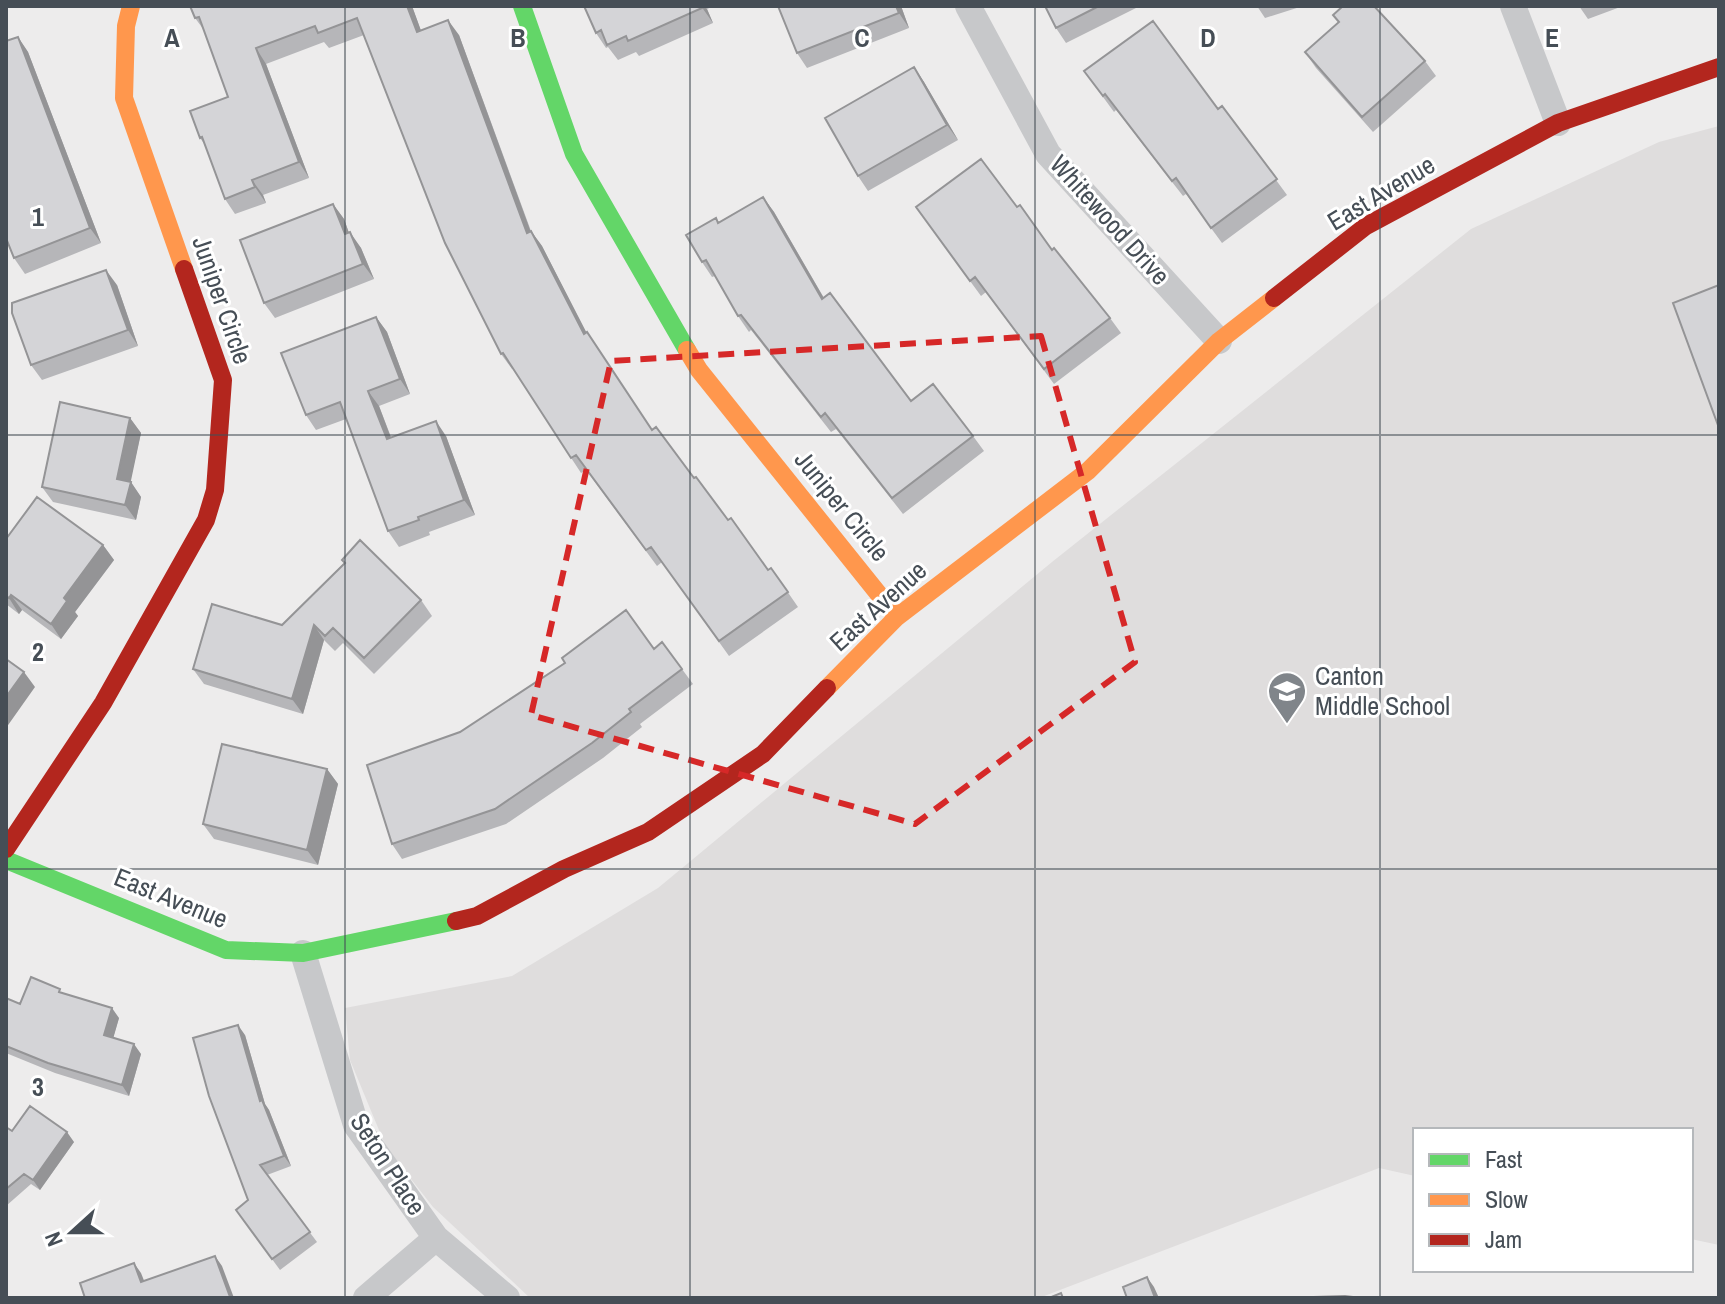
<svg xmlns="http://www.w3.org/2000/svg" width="1725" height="1304" font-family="'Archivo Narrow',sans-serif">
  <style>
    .education { fill: #dfdddd }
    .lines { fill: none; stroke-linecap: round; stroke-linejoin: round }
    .street { stroke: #c7c8ca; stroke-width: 26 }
    .fast { stroke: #63d668; stroke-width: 18 }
    .slow { stroke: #ff974d; stroke-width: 18 }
    .jam { stroke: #b3261e; stroke-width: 18 }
    .wall { fill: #b6b6b9 }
    .shaded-wall { fill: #949496 }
    .building { fill: #d4d4d7; stroke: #949496; stroke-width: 2 }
    .marked { fill: none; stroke: #d62828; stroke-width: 6; stroke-dasharray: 16 10; stroke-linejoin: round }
    .grid { fill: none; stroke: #464e56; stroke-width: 2; stroke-opacity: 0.55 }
    .labels { text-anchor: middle; stroke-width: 6; stroke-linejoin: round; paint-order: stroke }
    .street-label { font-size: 26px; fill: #464e56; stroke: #fff }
    .poi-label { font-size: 26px; fill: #464e56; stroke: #fff; text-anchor: start }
    .grid-label { font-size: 26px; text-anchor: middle; font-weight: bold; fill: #464e56; stroke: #fff; stroke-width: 6; stroke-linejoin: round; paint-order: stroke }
  </style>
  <rect width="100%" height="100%" fill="#edecec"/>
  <path class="education" d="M1719 126V1245L1691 1239V1130H1415V1176L1379 1168 1039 1298H530L433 1207 386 1147 350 1060 345 1008 512 976 658 888 1052 562 1471 229 1659 142Z"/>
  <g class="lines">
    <path class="street" d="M968 6 1048 154 1219 341
      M1513 6 1558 123
      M303 953 356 1125 436 1238 507 1298
      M366 1298 436 1238"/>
    <path class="fast" d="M522 6 574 154 687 350
      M6 860 226 950 303 953 456 921"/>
    <path class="slow" d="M131 6 126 26 124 98 184 269
      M687 350 699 370 897 617
      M827 688 897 617 1088 471 1219 341 1274 298"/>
    <path class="jam" d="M1274 298 1366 226 1558 123 1719 67
      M6 849 103 703 206 520 215 490 223 380 184 269
      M456 921 477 916 564 869 648 832 763 754 827 688"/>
  </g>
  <path class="wall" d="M190 6H412L421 31 459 35 531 231 542 246 586 333 652 430 694 478 768 570 771 568 798 607 729 656 662 562 657 566 586 470 581 473 513 369H512L501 354 364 35 329 48 324 42 266 64 309 178 263 195 266 203 235 214 225 199 206 146 200 138 228 97 204 30 195 18Z
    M584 6H714L707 9 713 23 639 56 636 52 618 60 608 47 606 48 596 33Z
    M778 6H901L909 28 807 68 797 53Z
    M1045 6H1140L1066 43 1056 28Z
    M1257 6H1303L1265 18Z
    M1579 6H1623L1588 19Z
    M1333 15 1425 61 1436 76 1373 132 1316 68 1305 52 1339 22Z
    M18 37 28 52 101 243 25 274 14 258Z
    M914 67 924 82 958 140 868 191 858 176Z
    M1084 71 1218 109 1222 106 1287 195 1222 243 1186 194 1183 196 1116 110 1114 112Z
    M763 197 774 212 824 298 911 401 973 436 984 451 903 514 836 429 831 432 751 330 749 332 738 316 715 276 712 277 702 262 716 218 719 222Z
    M333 204 344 219 349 233 361 248 374 279 275 318 264 303Z
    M916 207H1017L1110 318 1121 333 1054 384 986 292 981 296Z
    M117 285 138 346 42 380 31 365Z
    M376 317 387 332 410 394 379 406 391 437 446 436 475 515 429 532 430 535 399 547 388 531 346 419 316 430 306 415Z
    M130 418 141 433 130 481 141 497 136 520 53 502 42 487Z
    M6 539 103 545 114 560 75 612 78 616 61 639 22 610 19 614 6 604Z
    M342 560 421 600 432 616 374 674 343 643 335 651 324 640 303 714 204 684 193 669 282 625 344 563Z
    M662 642 693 684 640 724 642 727 603 758 506 824 402 859 392 844 460 732 565 663 654 649Z
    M327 769 338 784 318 865 214 839 203 824Z
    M63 993 119 1018 113 1038 141 1054 129 1096 55 1073 6 1053V998L20 1004Z
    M245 1035 265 1104 269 1110 291 1166 267 1175 317 1242 280 1270 236 1210 248 1200Z
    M6 1127 12 1131 74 1142 40 1190 31 1184 6 1206Z"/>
  <path class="shaded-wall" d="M407 6H412L427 47 417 32Z
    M701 6H704L707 9 713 23Z
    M896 6H901L909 28 899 13Z
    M448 20 459 35 537 249 527 233Z
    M18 37 28 52 101 243 90 228Z
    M256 48 266 64 309 178 299 162Z
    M914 67 924 82 958 140 947 125Z
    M252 180 263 195 266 203 255 187Z
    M763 197 774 212 833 314 822 299Z
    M333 204 344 219 355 250 345 234Z
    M531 231 542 246 595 349 584 334Z
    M350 232 361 248 374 279 363 264Z
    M106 270 117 285 138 346 128 330Z
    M376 317 387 332 410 394 400 379Z
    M368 391 379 406 397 454 387 439Z
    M130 418 141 433 129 490 131 482 141 497 136 520 125 505 117 479Z
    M436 421 446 436 475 515 464 500Z
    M103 545 114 560 75 612 78 616 61 639 51 624 64 598Z
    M11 595 22 610 19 614 9 598Z
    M314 625 324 640 303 714 292 699Z
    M24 672 35 687 6 728V697Z
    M327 769 338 784 318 865 307 850Z
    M112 1008 119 1018 111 1046 104 1035Z
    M238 1025 245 1035 265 1104 269 1110 291 1166 284 1156 260 1101Z
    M134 1044 141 1054 129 1096 122 1085Z
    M67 1132 74 1142 40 1190 33 1180Z
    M215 1256 222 1266 234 1298H231L230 1297Z
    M134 1263 141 1273 149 1293 141 1282Z
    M1147 1277 1154 1287 1159 1298H1155Z"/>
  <path class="building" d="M190 6H407L417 32 448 20 527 233 531 231 584 334 587 332 652 430 656 427 694 478 696 477 728 520 731 518 768 570 771 568 788 592 719 641 651 547 646 550 576 455 571 458 503 353 501 354 445 243 357 18 318 33 315 26 256 48 299 162 252 180 255 187 225 199 202 137 200 138 190 111 228 97 199 17 195 18Z
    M584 6H701L702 8 628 41 626 36 607 45 601 30 596 33Z
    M778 6H896L899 13 797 53Z
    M1045 6H1099L1056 28Z
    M1343 6H1374L1425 61 1362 117 1305 52 1339 22 1333 15Z
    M1153 21 1218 109 1222 106 1277 179 1211 228 1176 178 1172 181 1105 94 1103 96 1084 71Z
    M18 37 90 228 14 258 6 238V41Z
    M914 67 947 125 858 176 825 118Z
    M981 159 1017 207 1020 205 1052 250 1054 248 1110 318 1044 369 975 277 970 281 916 207Z
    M763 197 822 299 830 293 911 401 933 384 973 436 892 498 825 413 821 417 741 315 738 316 706 260 702 262 686 235 716 218 718 223Z
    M333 204 345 234 350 232 363 264 264 303 240 240Z
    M106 270 128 330 31 365 12 313V303Z
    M1719 285V428L1673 303Z
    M376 317 400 379 368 391 387 439 436 421 464 500 418 517 419 520 388 531 340 402 306 415 281 353Z
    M60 402 130 418 117 479 131 482 125 505 42 487Z
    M37 497 103 545 64 598 67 601 51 624 11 595 9 598 6 596V539Z
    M360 540 421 600 364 658 333 628 325 636 314 625 292 699 193 669 212 604 282 625 345 563 342 560Z
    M626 610 654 649 662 642 682 669 629 709 631 712 592 743 495 809 392 844 367 765 460 732 565 663 562 658Z
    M6 659 24 672 6 697Z
    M222 744 327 769 307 850 203 824Z
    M31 977 60 989 59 992 112 1008 104 1035 134 1044 122 1085 48 1063 6 1046V998L20 1004Z
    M238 1025 260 1101 262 1100 284 1156 260 1165 310 1232 272 1259 236 1210 248 1200 209 1096 193 1038Z
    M30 1106 67 1132 33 1180 24 1174 6 1189V1127L12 1131Z
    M215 1256 230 1297 226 1298H85L80 1283 134 1263 141 1282Z
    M1147 1277 1155 1298H1127L1123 1287Z
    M1061 1293 1063 1298H1049Z
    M1345 1296 1361 1298H1282Z"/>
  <path class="marked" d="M1041 336 1135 662 915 824 531 715 611 361Z"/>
  <path class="grid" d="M345 6V1298M690 6V1298M1035 6V1298M1380 6V1298M6 435H1719M6 869H1719"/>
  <defs>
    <g id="school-pin" transform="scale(2)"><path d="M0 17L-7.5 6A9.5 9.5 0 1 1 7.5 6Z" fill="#80858a" stroke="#fff"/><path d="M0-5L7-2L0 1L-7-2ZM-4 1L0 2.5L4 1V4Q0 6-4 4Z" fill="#fff"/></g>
  </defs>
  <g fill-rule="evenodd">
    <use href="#school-pin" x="1287" y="691"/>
  </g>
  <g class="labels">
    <g class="street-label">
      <text transform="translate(1381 193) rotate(-31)" y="9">East Avenue</text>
      <text transform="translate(1110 220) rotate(48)" y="9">Whitewood Drive</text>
      <text transform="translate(222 300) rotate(71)" y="9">Juniper Circle</text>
      <text transform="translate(842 506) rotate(51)" y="9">Juniper Circle</text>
      <text transform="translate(878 606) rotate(-42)" y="9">East Avenue</text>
      <text transform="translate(171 898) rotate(22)" y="9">East Avenue</text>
      <text transform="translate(388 1164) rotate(57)" y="9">Seton Place</text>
    </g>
    <g class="poi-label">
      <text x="1315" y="685">Canton<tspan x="1315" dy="30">Middle School</tspan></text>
    </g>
  </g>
  <g class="grid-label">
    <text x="172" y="47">A</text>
    <text x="518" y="47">B</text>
    <text x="862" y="47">C</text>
    <text x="1208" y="47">D</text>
    <text x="1552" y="47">E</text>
    <text x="38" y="226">1</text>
    <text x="38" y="661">2</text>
    <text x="38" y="1096">3</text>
  </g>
  <rect width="1725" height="1304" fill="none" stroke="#464e56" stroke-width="16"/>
  <rect x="1413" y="1128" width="280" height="144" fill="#ffffff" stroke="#b5b8bb" stroke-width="2"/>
  <rect x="1429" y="1154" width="40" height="12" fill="#63d668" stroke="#b5b8bb" stroke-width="2"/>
  <text x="1485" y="1168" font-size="24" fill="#464e56">Fast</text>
  <rect x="1429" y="1194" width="40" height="12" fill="#ff974d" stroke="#b5b8bb" stroke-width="2"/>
  <text x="1485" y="1208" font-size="24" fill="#464e56">Slow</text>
  <rect x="1429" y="1234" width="40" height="12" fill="#b3261e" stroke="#b5b8bb" stroke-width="2"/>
  <text x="1485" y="1248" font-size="24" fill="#464e56">Jam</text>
  <g transform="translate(72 1232) rotate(249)" stroke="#ffffff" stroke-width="6" paint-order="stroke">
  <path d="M0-6L14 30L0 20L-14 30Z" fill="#464e56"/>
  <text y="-12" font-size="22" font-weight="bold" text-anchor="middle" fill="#464e56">N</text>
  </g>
</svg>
